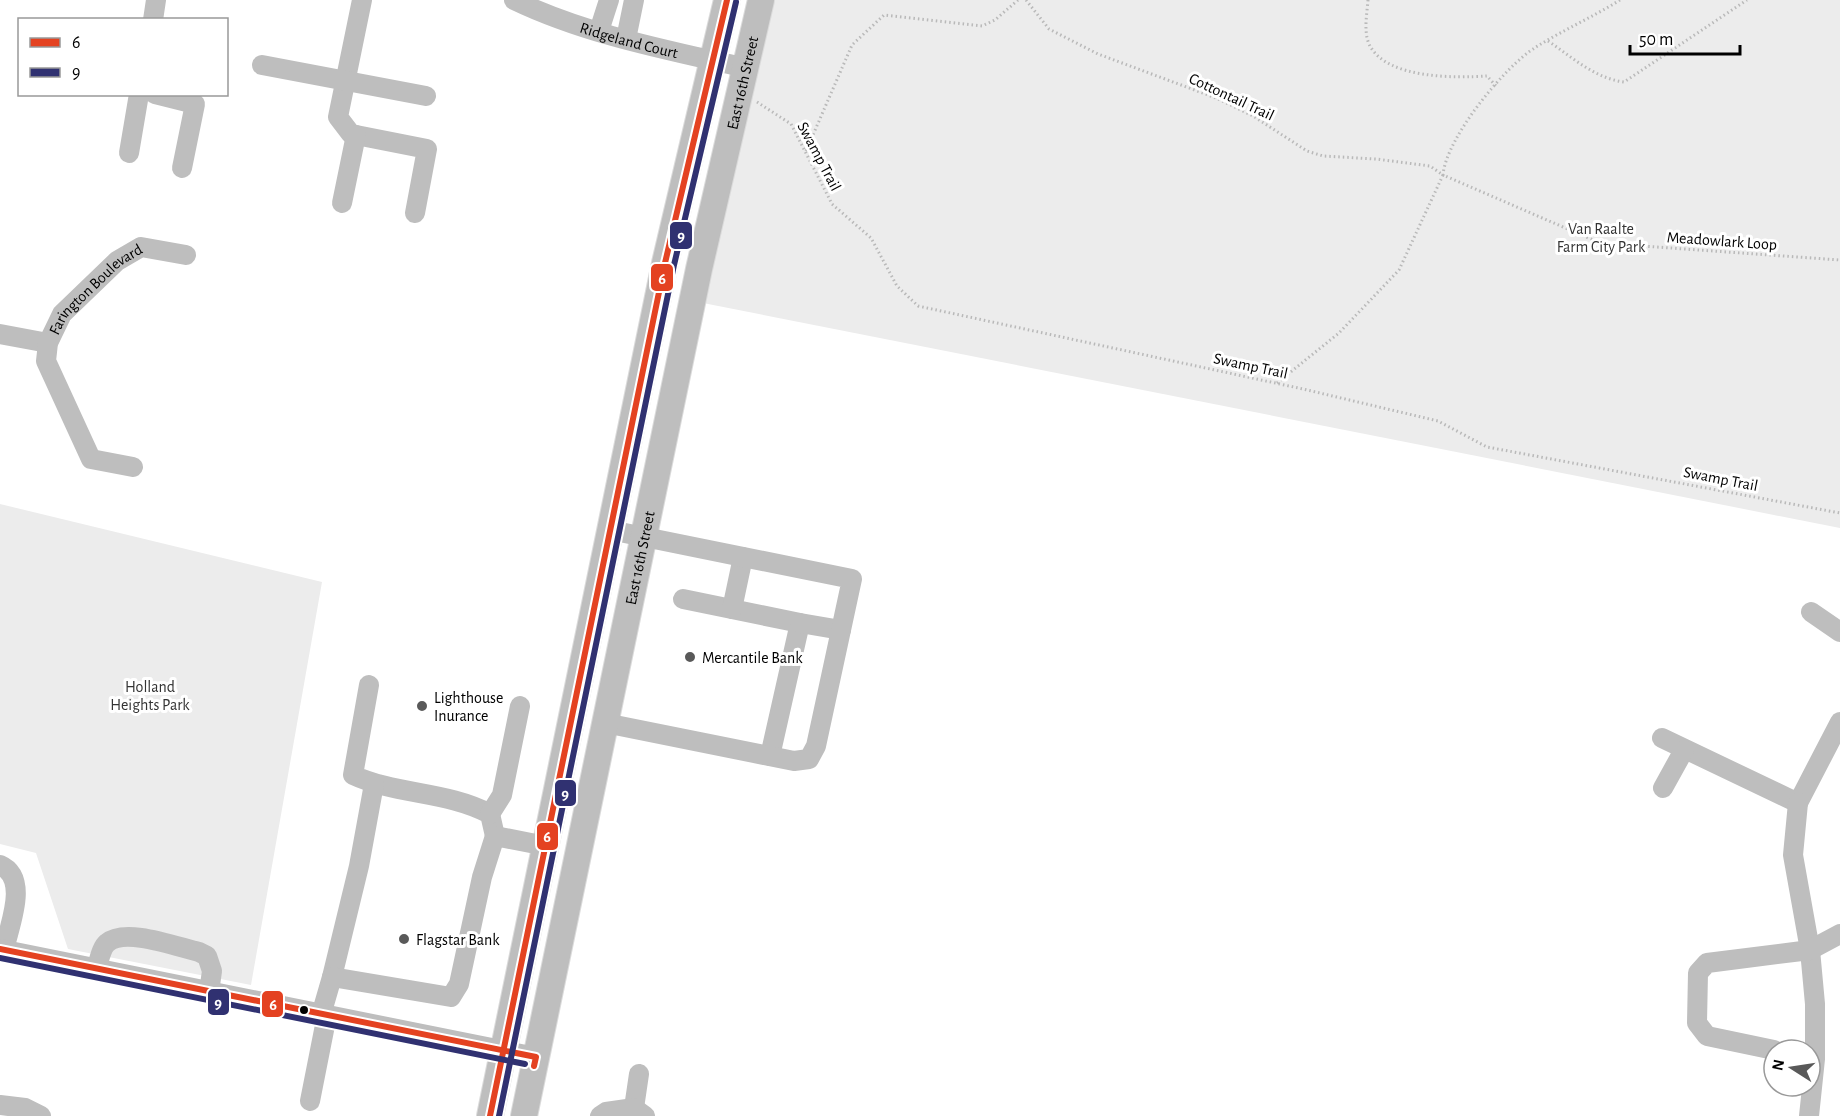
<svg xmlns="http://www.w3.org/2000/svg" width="1840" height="1116" font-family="'Alegreya Sans',sans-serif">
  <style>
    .green { fill: #ececec }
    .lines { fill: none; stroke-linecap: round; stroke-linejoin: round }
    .major-casing { stroke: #dbdbdb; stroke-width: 28 }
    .path { stroke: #b9b9b9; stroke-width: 3; stroke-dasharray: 1.5 3; stroke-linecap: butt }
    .minor { stroke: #bebebe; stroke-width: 20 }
    .major { stroke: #bebebe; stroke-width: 26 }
    .bus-1-casing { stroke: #fff; stroke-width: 10 }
    .bus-2-casing { stroke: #fff; stroke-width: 10 }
    .bus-1 { stroke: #e44221; stroke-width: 6 }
    .bus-2 { stroke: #303171; stroke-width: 6 }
    .poi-dot { fill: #595959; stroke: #fff; stroke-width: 2 }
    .bus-dot { fill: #000; stroke: #fff; stroke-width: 2 }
    .labels { text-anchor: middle; stroke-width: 6; stroke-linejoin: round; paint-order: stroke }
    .street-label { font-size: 16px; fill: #000; stroke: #fff }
    .park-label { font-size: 16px; fill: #333; stroke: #fff }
    .poi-label { font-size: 16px; fill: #000; stroke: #fff; text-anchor: start }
    .line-badge { stroke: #fff; stroke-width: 2 }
    .badge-label { font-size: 16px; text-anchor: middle; font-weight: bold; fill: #fff }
  </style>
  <rect width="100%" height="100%" fill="#fff"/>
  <path class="green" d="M768 0H1840V528L703 303Z
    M0 504 322 582 251 985 68 949 36 853 0 844Z"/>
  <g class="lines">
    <g class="major-casing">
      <g id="major">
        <path d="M490 1116 665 263 727 0"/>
        <path id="s3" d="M524 1116 699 269 761 0"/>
      </g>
    </g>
    <path class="path" d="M1026 0 1049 29 1098 54 1216 98 1253 116 1307 151 1323 156 1376 159 1430 166 1443 175 1399 270 1339 333 1277 383
      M1368 0C1367 14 1363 33 1370 46 1388 79 1455 78 1487 76L1496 86
      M1620 0C1593 17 1563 30 1536 47 1505 66 1446 138 1443 175L1600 243 1840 260
      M1548 41C1572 57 1594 78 1624 82L1747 0
      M757 102 791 124 832 204 871 238 897 286 918 306 1303 389 1438 421 1487 447 1840 513
      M806 151 852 45 884 15 982 26 995 20 1018 0"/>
    <g class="minor">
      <path d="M362 0 338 117 351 134 427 149 415 213"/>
      <path id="s1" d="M514 0C587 35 668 50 746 68"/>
      <path d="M153 20 156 0"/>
      <path d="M599 31 609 0"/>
      <path d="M626 39 634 0"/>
      <path d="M262 65 426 96"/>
      <path d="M155 94 195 104 182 168"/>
      <path d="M129 153 139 94"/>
      <path d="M342 203 356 135"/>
      <path d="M0 334 48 343"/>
      <path id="s2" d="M133 467 91 459 46 361 48 343 62 314 117 261 141 247 186 255"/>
      <path d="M683 599 800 623 770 756"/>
      <path d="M732 609 743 557"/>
      <path d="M1811 612 1840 632"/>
      <path d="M800 623 841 630"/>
      <path d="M369 685 353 775C396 795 447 791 490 814L495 836"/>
      <path d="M605 723 794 761 809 759 816 746 852 579 610 530"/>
      <path d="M1662 738 1798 803 1840 722"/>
      <path d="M1663 788 1684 750"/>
      <path d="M1798 803 1793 855 1810 950 1815 1004V1059L1809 1116"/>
      <path d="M490 814 502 795 520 706"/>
      <path d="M0 865C30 878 9 926 4 950"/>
      <path d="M0 949 536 1057"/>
      <path d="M96 969C99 962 101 948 107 943 125 927 177 947 199 952L207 956 212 971 209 992"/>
      <path d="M332 977 359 866 374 784"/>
      <path d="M321 1015 332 977 451 997 459 984 482 877 495 836 546 846"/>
      <path d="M1774 1050 1707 1036 1697 1023 1698 973 1707 963 1810 950 1840 934"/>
      <path d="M310 1101 327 1015"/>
      <path d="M0 1105 25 1108 41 1116"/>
      <path d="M634 1108 639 1074"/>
      <path d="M600 1116 606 1112 634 1108 645 1116"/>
    </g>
    <use href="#major" class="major"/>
    <g class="bus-1-casing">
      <path id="bus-1" d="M0 949 536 1057 534 1066
        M490 1116 665 263 727 0"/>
    </g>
    <g class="bus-2-casing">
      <path id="bus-2" d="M0 958 525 1064
        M499 1116 674 265 736 2"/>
    </g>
    <use href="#bus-1" class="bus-1"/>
    <use href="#bus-2" class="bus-2"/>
  </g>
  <g class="poi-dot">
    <circle cx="690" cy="657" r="6"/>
    <circle cx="422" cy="706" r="6"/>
    <circle cx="404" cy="939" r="6"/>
  </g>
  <circle class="bus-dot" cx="304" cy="1010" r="5"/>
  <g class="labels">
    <g class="street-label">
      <text dy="6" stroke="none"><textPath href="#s1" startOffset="122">Ridgeland Court</textPath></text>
      <text dy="6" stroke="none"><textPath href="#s3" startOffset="1056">East 16th Street</textPath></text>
      <text transform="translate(1232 96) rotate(25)" y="6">Cottontail Trail</text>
      <text transform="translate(820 156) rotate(62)" y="6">Swamp Trail</text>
      <text transform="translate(1722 240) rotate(4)" y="6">Meadowlark Loop</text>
      <text dy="6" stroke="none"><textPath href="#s2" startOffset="242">Farington Boulevard</textPath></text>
      <text transform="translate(1251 365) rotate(12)" y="6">Swamp Trail</text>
      <text transform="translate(1721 478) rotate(11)" y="6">Swamp Trail</text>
      <text dy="6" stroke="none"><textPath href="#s3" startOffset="570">East 16th Street</textPath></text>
    </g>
    <g class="park-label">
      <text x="1601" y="234">Van Raalte<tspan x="1601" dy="18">Farm City Park</tspan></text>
      <text x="150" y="692">Holland<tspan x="150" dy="18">Heights Park</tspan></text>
    </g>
    <g class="poi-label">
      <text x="702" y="663">Mercantile Bank</text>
      <text x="434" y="703">Lighthouse<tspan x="434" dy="18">Inurance</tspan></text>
      <text x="416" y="945">Flagstar Bank</text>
    </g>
  </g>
  <g class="line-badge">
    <rect x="669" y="221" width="24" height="29" rx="6" fill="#303171"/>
    <rect x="650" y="263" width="24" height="29" rx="6" fill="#e44221"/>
    <rect x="554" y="779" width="23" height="28" rx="6" fill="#303171"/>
    <rect x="536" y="822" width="23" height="29" rx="6" fill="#e44221"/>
    <rect x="207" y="988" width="23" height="28" rx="6" fill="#303171"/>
    <rect x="261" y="990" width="23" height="28" rx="6" fill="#e44221"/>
  </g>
  <g class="badge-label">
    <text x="681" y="241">9</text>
    <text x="662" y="284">6</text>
    <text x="565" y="799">9</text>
    <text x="547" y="842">6</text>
    <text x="218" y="1008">9</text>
    <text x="273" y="1010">6</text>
  </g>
  <rect x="18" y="18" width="210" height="78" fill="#ffffff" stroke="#999999" stroke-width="1.5"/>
  <rect x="30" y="38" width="30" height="9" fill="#e44221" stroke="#999999" stroke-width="1.5"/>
  <text x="72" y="48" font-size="18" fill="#000000">6</text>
  <rect x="30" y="68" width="30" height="9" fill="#303171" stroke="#999999" stroke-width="1.5"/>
  <text x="72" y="78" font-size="18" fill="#000000">9</text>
  <g transform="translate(1792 1068) rotate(282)"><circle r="28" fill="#ffffff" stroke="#999999" stroke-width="1.5"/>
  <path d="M0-4.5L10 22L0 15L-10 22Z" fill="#595959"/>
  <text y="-9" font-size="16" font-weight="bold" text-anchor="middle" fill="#000000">N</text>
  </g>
  <path d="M1630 45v9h110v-9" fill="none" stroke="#000000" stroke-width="3"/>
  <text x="1639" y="45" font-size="18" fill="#000000" stroke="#ffffff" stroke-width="4.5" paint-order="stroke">50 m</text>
</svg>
